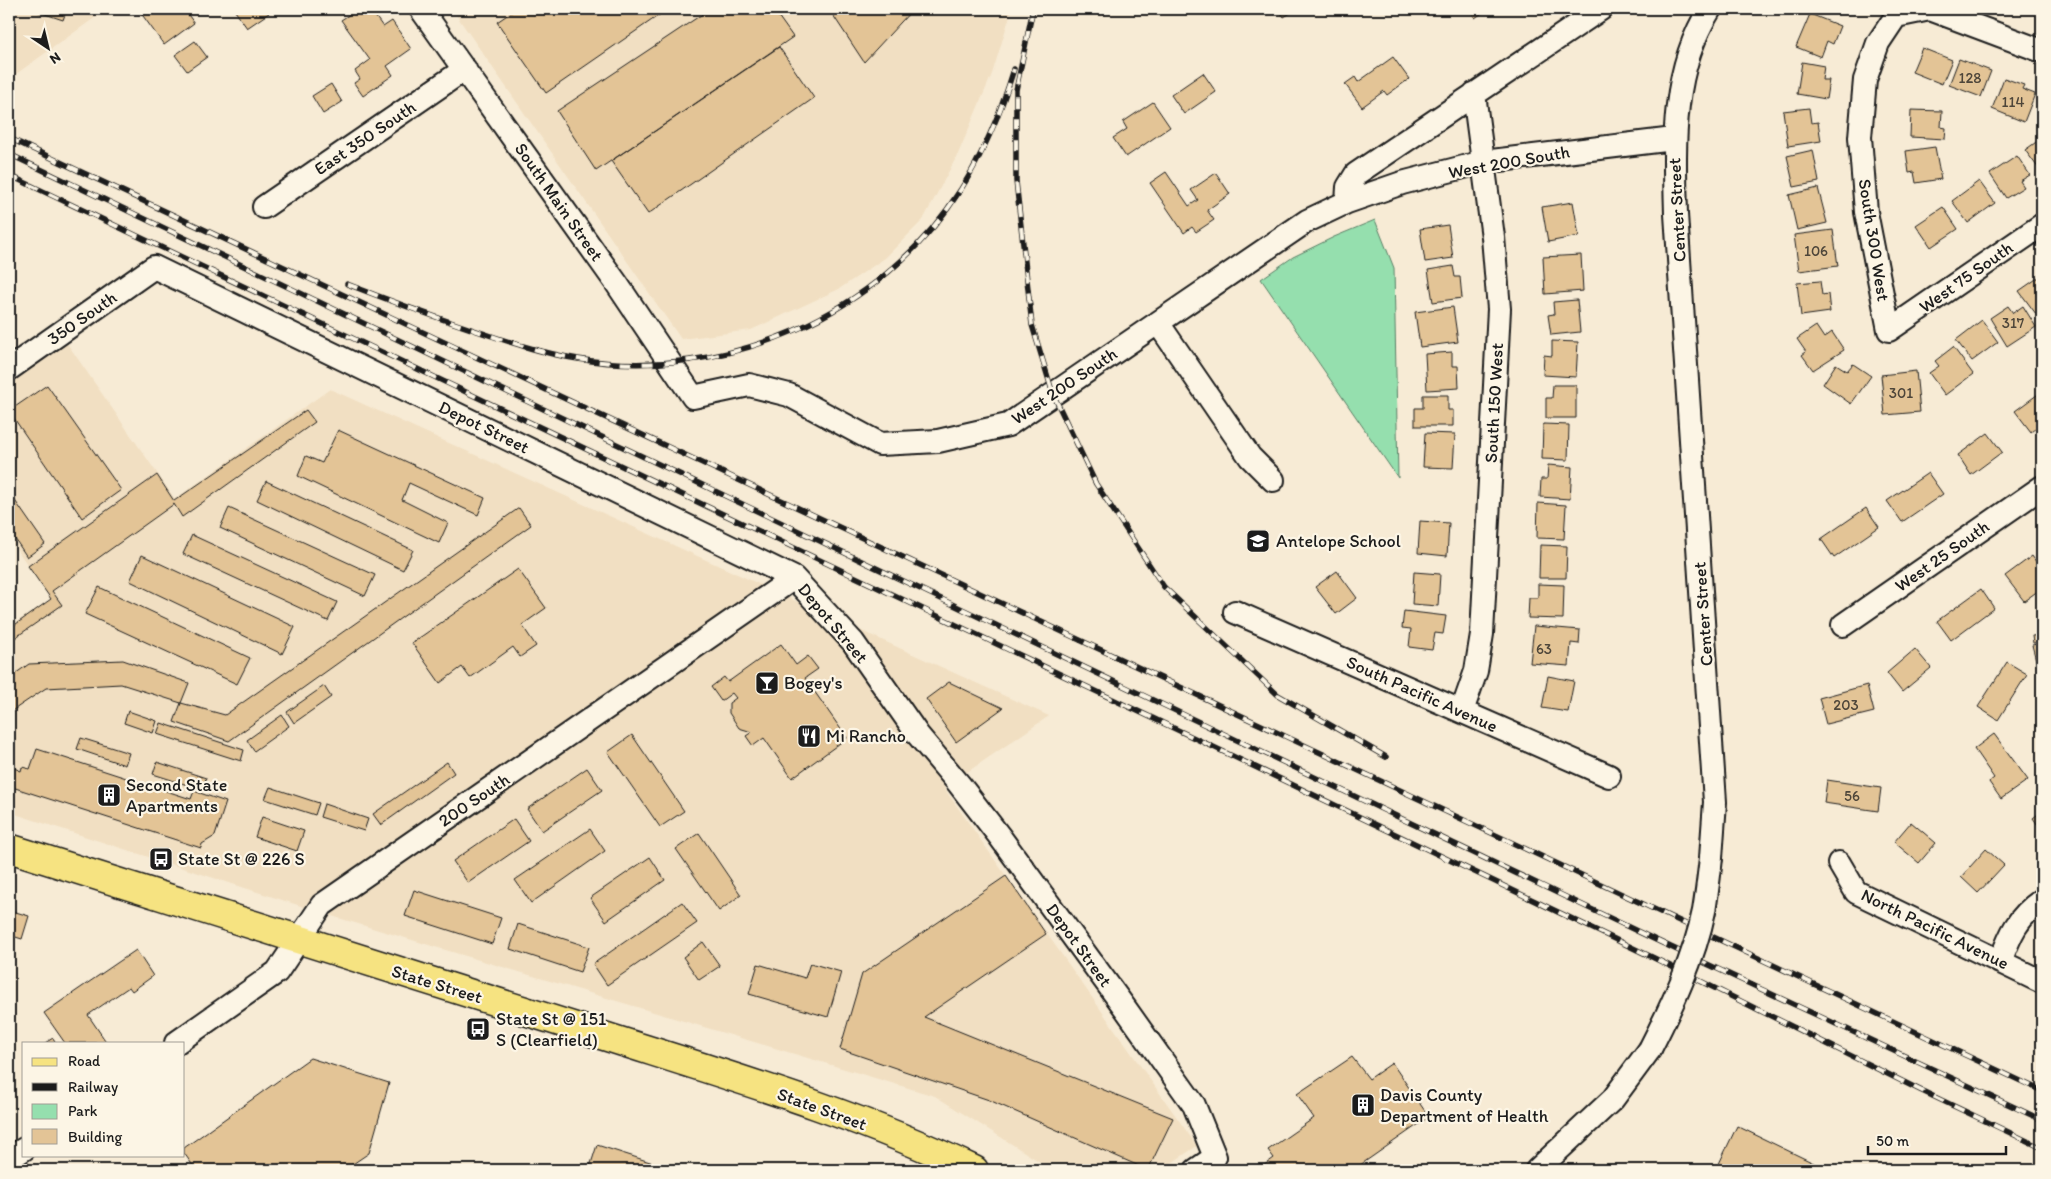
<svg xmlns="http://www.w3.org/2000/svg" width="2051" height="1179" font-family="Itim,sans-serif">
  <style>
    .built { fill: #f1dfc2 }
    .green { fill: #95dfae; stroke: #587e65 }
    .building { fill: #e3c496; stroke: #1c1c1c }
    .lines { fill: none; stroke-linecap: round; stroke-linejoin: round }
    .minor-casing { stroke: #1c1c1c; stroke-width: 26 }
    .major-casing { stroke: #1c1c1c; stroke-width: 31 }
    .minor { stroke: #fcf5e5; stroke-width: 22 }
    .major { stroke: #f6e381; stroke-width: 28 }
    .rail-casing { stroke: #1c1c1c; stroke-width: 5.5 }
    .rail { stroke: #fcf5e5; stroke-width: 4; stroke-dasharray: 11; stroke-linecap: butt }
    .minor-bridge-casing { stroke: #1c1c1c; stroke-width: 26; stroke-linecap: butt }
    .minor-bridge { stroke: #fcf5e5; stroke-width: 22 }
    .labels { text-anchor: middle; stroke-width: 4.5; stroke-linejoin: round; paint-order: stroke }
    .number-label { font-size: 15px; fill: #4e463a }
    .street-label { font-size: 18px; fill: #1c1c1c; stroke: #fcf5e5 }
    .poi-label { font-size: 18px; fill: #1c1c1c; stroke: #fcf5e5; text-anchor: start }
  </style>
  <rect width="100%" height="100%" fill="#f7ebd5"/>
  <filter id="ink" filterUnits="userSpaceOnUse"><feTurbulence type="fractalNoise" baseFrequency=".02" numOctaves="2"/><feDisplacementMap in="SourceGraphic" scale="10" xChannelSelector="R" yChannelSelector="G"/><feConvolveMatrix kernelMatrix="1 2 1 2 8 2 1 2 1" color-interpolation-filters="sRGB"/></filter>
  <g filter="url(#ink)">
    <path class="built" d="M9 9H107L9 79Z
      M452 9H1012L992 74 958 154 923 220 885 258 839 289 751 330 681 339Z
      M62 336 175 499 330 389 1049 716 944 788 1197 1146 1161 1170H1053L935 1096 335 917 9 812V627L51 599 9 538V374Z"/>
    <path class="green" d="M1375 220 1394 268 1398 478 1261 279 1293 257 1334 237Z"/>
    <path class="building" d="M30 9H67L63 20Z
      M138 9H184L194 23 164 45Z
      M238 9H266L269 13 247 28 235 11Z
      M358 9H370L383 27 392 21 411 49 387 66 393 75 363 96 354 83 360 79 355 71 370 60 341 20Z
      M516 9H668L546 93 497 22Z
      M710 9H773L793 37 596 171 557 111Z
      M829 9H913L864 62Z
      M1278 9H1297L1284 17Z
      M1469 9H1488L1475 18Z
      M1818 9H1832L1829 14Z
      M1810 14 1840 26 1833 44 1827 41 1821 57 1796 47Z
      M195 41 207 57 187 71 175 55Z
      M779 47 814 98 648 214 611 161Z
      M1922 48 1952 60 1942 84 1912 72Z
      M1393 57 1409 79 1387 95 1384 91 1362 107 1345 84 1355 77 1358 82Z
      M1959 59 1991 71 1981 97 1949 85Z
      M1802 62 1824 66 1822 80H1829L1826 99 1797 94Z
      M1203 73 1216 92 1184 114 1171 95Z
      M2004 78 2024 85 2022 89 2035 94 2024 122 1992 109Z
      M331 84 342 102 323 114 312 96Z
      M1153 102 1170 127 1126 157 1113 138 1127 129 1123 122Z
      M1809 108 1811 123 1818 122 1821 141 1788 146 1783 111Z
      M1911 110 1942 111 1941 127 1946 128 1945 139 1910 137Z
      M2042 138V173L2025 150Z
      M1935 147 1941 179 1916 183 1914 172 1909 173 1906 151Z
      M1813 150 1819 182 1794 187 1787 156Z
      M2017 156 2030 175 2020 181 2024 187 2006 198 1990 174Z
      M1166 172 1189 206 1198 200 1191 190 1216 173 1230 194 1207 210 1214 220 1196 232 1192 227 1184 233 1150 183Z
      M1979 181 1995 203 1968 223 1952 201Z
      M1818 188 1827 223 1797 230 1789 195Z
      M1573 202 1579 236 1548 242 1542 207Z
      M1943 207 1958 229 1931 247 1916 225Z
      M1448 225 1453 258 1425 262 1420 229Z
      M1833 230 1838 266 1799 271 1794 235Z
      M1581 255 1583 291 1545 294 1543 257Z
      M1453 266 1455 277H1460L1462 298 1433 302 1428 270Z
      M2042 275V322L2019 291Z
      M1820 281 1822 295 1828 294 1830 312 1801 316 1797 283Z
      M1577 300 1580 332 1551 335 1548 315 1554 314 1553 302Z
      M2008 306 2013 313 2023 306 2036 327 2007 346 1990 318Z
      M1453 307 1458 342 1420 347 1415 312Z
      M1982 320 1998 342 1972 361 1956 340Z
      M1816 326 1824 338 1832 332 1844 350 1813 370 1802 355 1806 352 1797 339Z
      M1552 341 1578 342 1576 377 1543 375 1544 355 1552 356Z
      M1953 347 1973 374 1945 395 1929 373 1939 366 1935 361Z
      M1452 352V366H1458L1459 388 1427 390 1425 354Z
      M1836 364 1847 371 1853 364 1871 376 1851 404 1823 384Z
      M1916 371 1920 412 1885 415 1881 375Z
      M47 385 121 490 82 518 9 411Z
      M1553 385H1576V418H1546V398H1552Z
      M2041 392 2042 423 2031 432 2015 411Z
      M1423 395H1448V410H1453V426H1415V408H1423Z
      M306 410 315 422 182 517 174 504 52 591 62 605 9 642V629L51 599 28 566 157 475 174 501Z
      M1543 424 1569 425 1568 460 1542 459Z
      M338 430 485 498 478 515 409 483 402 500 448 523 439 543 298 476 306 456 322 463Z
      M1425 433 1455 434 1453 468 1423 467Z
      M1988 433 2002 452 1971 475 1958 455Z
      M1548 465 1572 467 1570 499 1540 497 1541 479H1547Z
      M1928 473 1943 494 1902 522 1887 501Z
      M266 481 413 550 403 570 257 500Z
      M9 492 45 544 27 557 9 530Z
      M1538 503 1566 505 1564 539 1537 538Z
      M229 508 375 575 365 596 220 528Z
      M519 508 531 525 229 741 174 722 181 703 225 715Z
      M1866 508 1879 527 1834 558 1821 539Z
      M1420 521 1449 523 1447 556 1418 553Z
      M192 535 337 602 328 621 183 554Z
      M1540 545 1567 546 1566 578H1539Z
      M142 555 295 627 282 654 130 581Z
      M2032 556 2042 570V588L2024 601 2005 576Z
      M518 569 546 608 522 625 536 646 520 657 513 647 470 678 462 667 440 683 412 643Z
      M1337 571 1357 598 1336 614 1315 587Z
      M1414 572 1440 574 1438 606 1412 604Z
      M1538 584 1564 585 1563 619 1528 618 1529 598H1538Z
      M99 587 250 658 237 684 85 614Z
      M1981 589 1994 608 1951 640 1937 621Z
      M1404 611 1446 616 1443 634 1435 633 1432 650 1409 647 1411 629 1402 628Z
      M1534 626 1580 630 1579 644 1571 643 1569 666 1530 663Z
      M2042 635V642L2033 643 2032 636Z
      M2042 643V667L2038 668 2032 645Z
      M781 644 796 665 808 656 818 669 805 678 847 738 792 778 764 738 753 746 746 736 752 732 739 728 729 713V703L736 698 732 693 721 701 711 687 724 677 728 682Z
      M1915 649 1931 668 1902 692 1887 673Z
      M123 660 189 683 181 703 121 684 46 688 9 713V678L29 664Z
      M2007 662 2027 674 1998 720 1978 707Z
      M1548 676 1574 681 1568 712 1542 708Z
      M949 682 1003 708 956 742 926 699Z
      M1867 685 1874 712 1826 724 1819 698Z
      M324 686 331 697 294 723 287 712Z
      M128 711 157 721 153 733 124 723Z
      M282 715 289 726 254 751 247 740Z
      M161 723 244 750 241 761 157 734Z
      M1994 734 2028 780 2001 799 1989 782 1994 778 1974 749Z
      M632 735 684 811 660 827 608 752Z
      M81 738 129 753 125 765 77 749Z
      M37 749 191 799 194 791 226 802 215 836 202 844 201 848 9 786 14 768 21 771 22 767 30 769Z
      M157 762 206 778 203 790 153 774Z
      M447 762 454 773 381 825 373 814Z
      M587 768 602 790 542 831 527 809Z
      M1827 780 1881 788 1878 811 1824 803Z
      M270 787 319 803 315 815 265 799Z
      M324 804 368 819 364 831 320 817Z
      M2042 811V831L2033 818Z
      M262 817 304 831 297 851 255 837Z
      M514 819 529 841 468 883 453 861Z
      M1911 822 1936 843 1919 863 1894 842Z
      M590 829 605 851 531 903 515 880Z
      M699 833 741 895 719 911 676 849Z
      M1986 849 2004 865 1978 893 1961 877Z
      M650 857 665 880 606 921 590 898Z
      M1006 876 1046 934 924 1017 1173 1118 1148 1170 989 1100 840 1049 862 974Z
      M414 890 501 918 492 944 405 916Z
      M682 902 697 923 607 985 593 964Z
      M9 910 29 916 22 939 9 935Z
      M518 924 589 947 580 972 510 949Z
      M703 942 720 966 699 980 683 957Z
      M136 950 153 976 132 991 129 987 88 1015 107 1043H65L44 1013Z
      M810 963 841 972 828 1017 749 994 758 964 805 978Z
      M53 1038 56 1043H45Z
      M1352 1057 1369 1079 1392 1063 1429 1117 1353 1170H1266L1263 1166 1274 1158 1268 1150 1314 1118 1297 1094Z
      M310 1058 389 1083 369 1153 344 1170H196L184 1153V1148Z
      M1737 1126 1828 1170H1716Z
      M597 1145 675 1170H589Z"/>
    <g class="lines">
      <g class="minor-casing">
        <path id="minor" d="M421 9 617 284 693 397 749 385 789 395 880 444 938 441 1008 425 1307 221 1347 202 1402 183 1483 162 1674 139
          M1710 9C1671 70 1674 144 1676 214L1715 802 1711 858
          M1896 16 1878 43 1865 80 1860 137 1866 212 1889 330 2042 225
          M1896 16 1930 9 2042 51
          M1347 202 1348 187 1356 174 1601 9
          M264 207 465 69
          M1158 323 1250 457 1273 480
          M9 369 154 267 794 578 853 642 918 735 959 784 1000 837 1125 1008 1194 1105 1215 1157 1196 1170
          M1235 612 1609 776
          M1843 625 2042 487
          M1462 711 1476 671 1482 634 1499 309 1493 237 1474 94
          M1839 863 1856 892 2042 982
          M2000 962C2010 935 2017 917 2042 900
          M176 1043 277 972 322 905 794 578
          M9 1159 24 1149
          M1537 1170 1613 1099 1650 1049"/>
      </g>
      <g class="major-casing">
        <path id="major" d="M9 848C199 908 389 967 579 1028 712 1071 848 1109 974 1170"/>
      </g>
      <use href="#minor" class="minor"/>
      <use href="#major" class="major"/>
      <g class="rail-casing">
        <path id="rail" d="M1033 9 1016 90V181L1032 325 1053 394 1096 484 1164 587 1278 695 1386 757
          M9 138 2042 1091
          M9 154 1660 942 2042 1120
          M9 175 1224 752 1654 958 1920 1090 2042 1148
          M347 284C388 300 429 315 471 329 506 341 541 353 578 359 724 383 882 315 961 189 985 151 1001 111 1014 69"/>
      </g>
      <use href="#rail" class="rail"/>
      <g class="minor-bridge-casing">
        <path id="minor-bridge" d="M1650 1049C1672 1006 1694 959 1704 911 1707 893 1709 875 1711 858"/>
      </g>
      <use href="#minor-bridge" class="minor-bridge"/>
    </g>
  </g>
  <defs>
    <g id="school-square" transform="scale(1.25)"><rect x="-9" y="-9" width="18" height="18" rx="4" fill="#1c1c1c" stroke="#fcf5e5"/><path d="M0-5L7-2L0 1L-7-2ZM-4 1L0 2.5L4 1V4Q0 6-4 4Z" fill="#fff"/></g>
    <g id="bar-square" transform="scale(1.25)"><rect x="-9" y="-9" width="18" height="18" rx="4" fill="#1c1c1c" stroke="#fcf5e5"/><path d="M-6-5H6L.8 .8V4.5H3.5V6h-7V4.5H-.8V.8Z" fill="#fff"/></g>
    <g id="restaurant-square" transform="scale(1.25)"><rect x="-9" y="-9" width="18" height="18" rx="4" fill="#1c1c1c" stroke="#fcf5e5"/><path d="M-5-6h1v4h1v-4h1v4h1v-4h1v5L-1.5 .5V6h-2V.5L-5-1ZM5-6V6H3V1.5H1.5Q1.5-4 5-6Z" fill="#fff"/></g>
    <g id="building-square" transform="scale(1.25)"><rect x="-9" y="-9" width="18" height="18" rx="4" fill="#1c1c1c" stroke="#fcf5e5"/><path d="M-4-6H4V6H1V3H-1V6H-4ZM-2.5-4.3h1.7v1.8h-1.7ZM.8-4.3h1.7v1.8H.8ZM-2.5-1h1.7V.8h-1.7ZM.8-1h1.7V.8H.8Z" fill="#fff"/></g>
    <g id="bus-square" transform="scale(1.25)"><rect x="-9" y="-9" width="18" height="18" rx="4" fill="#1c1c1c" stroke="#fcf5e5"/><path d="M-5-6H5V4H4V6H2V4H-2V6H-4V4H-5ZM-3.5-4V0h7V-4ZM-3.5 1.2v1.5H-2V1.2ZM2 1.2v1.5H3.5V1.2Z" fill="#fff"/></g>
  </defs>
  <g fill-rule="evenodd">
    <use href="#school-square" x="1258" y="541"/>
    <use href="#bar-square" x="767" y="683"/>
    <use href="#restaurant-square" x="809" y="736"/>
    <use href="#building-square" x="109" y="795"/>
    <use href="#bus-square" x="161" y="859"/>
    <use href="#bus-square" x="478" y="1029"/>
    <use href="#building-square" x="1363" y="1105"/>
  </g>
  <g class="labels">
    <g class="number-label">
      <text x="1970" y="83">128</text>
      <text x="2013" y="107">114</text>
      <text x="1816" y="256">106</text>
      <text x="2013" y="328">317</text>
      <text x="1901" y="398">301</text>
      <text x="1544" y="654">63</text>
      <text x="1846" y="710">203</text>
      <text x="1852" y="801">56</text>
    </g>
    <g class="street-label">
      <text transform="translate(365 138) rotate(-34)" y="6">East 350 South</text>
      <text transform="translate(1509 162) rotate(-10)" y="6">West 200 South</text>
      <text transform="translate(559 202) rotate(55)" y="6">South Main Street</text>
      <text transform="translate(1677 210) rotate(-93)" y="6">Center Street</text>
      <text transform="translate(1874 240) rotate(81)" y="6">South 300 West</text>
      <text transform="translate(1966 277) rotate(-35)" y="6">West 75 South</text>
      <text transform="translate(82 318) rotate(-35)" y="6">350 South</text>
      <text transform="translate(1064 386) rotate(-34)" y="6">West 200 South</text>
      <text transform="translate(1494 403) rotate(-87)" y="6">South 150 West</text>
      <text transform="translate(484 427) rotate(26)" y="6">Depot Street</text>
      <text transform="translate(1942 556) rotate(-35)" y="6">West 25 South</text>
      <text transform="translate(1703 614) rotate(-94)" y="6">Center Street</text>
      <text transform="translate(833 623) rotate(50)" y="6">Depot Street</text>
      <text transform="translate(1422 694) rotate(24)" y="6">South Pacific Avenue</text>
      <text transform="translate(474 800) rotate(-34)" y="6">200 South</text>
      <text transform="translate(1935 929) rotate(26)" y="6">North Pacific Avenue</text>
      <text transform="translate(1079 945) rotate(54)" y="6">Depot Street</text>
      <text transform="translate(437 984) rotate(17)" y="6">State Street</text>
      <text transform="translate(822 1109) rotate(20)" y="6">State Street</text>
    </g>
    <g class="poi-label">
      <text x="1276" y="547">Antelope School</text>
      <text x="784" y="689">Bogey's</text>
      <text x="826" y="742">Mi Rancho</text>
      <text x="126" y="791">Second State<tspan x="126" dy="21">Apartments</tspan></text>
      <text x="178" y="865">State St @ 226 S</text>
      <text x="496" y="1025">State St @ 151<tspan x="496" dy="21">S (Clearfield)</tspan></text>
      <text x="1380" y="1101">Davis County<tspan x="1380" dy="21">Department of Health</tspan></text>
    </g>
  </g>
  <rect width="2051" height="1179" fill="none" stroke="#fcf5e5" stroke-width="30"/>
  <rect x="15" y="15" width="2021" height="1149" fill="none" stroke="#1c1c1c" stroke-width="2" filter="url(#ink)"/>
  <rect x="22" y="1042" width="162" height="115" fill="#fcf5e5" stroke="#a29e95"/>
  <rect x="32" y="1058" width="25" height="8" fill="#f6e381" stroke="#a29e95"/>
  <text x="68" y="1066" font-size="15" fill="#1c1c1c">Road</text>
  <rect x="32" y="1083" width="25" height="8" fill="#1c1c1c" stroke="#a29e95"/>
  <text x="68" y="1092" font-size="15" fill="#1c1c1c">Railway</text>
  <rect x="32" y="1104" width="25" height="15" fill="#95dfae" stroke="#a29e95"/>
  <text x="68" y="1116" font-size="15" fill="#1c1c1c">Park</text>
  <rect x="32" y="1129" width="25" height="15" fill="#e3c496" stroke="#a29e95"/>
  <text x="68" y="1142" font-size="15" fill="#1c1c1c">Building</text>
  <g transform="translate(48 48) rotate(145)" stroke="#fcf5e5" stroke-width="4" paint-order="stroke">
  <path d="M0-4L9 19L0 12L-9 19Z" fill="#1c1c1c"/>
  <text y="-8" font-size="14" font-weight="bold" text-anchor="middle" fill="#1c1c1c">N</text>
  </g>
  <path d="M1868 1146v8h138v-8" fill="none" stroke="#1c1c1c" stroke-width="2.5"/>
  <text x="1876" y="1146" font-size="15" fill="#1c1c1c" stroke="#fcf5e5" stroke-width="4" paint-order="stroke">50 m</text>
</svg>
